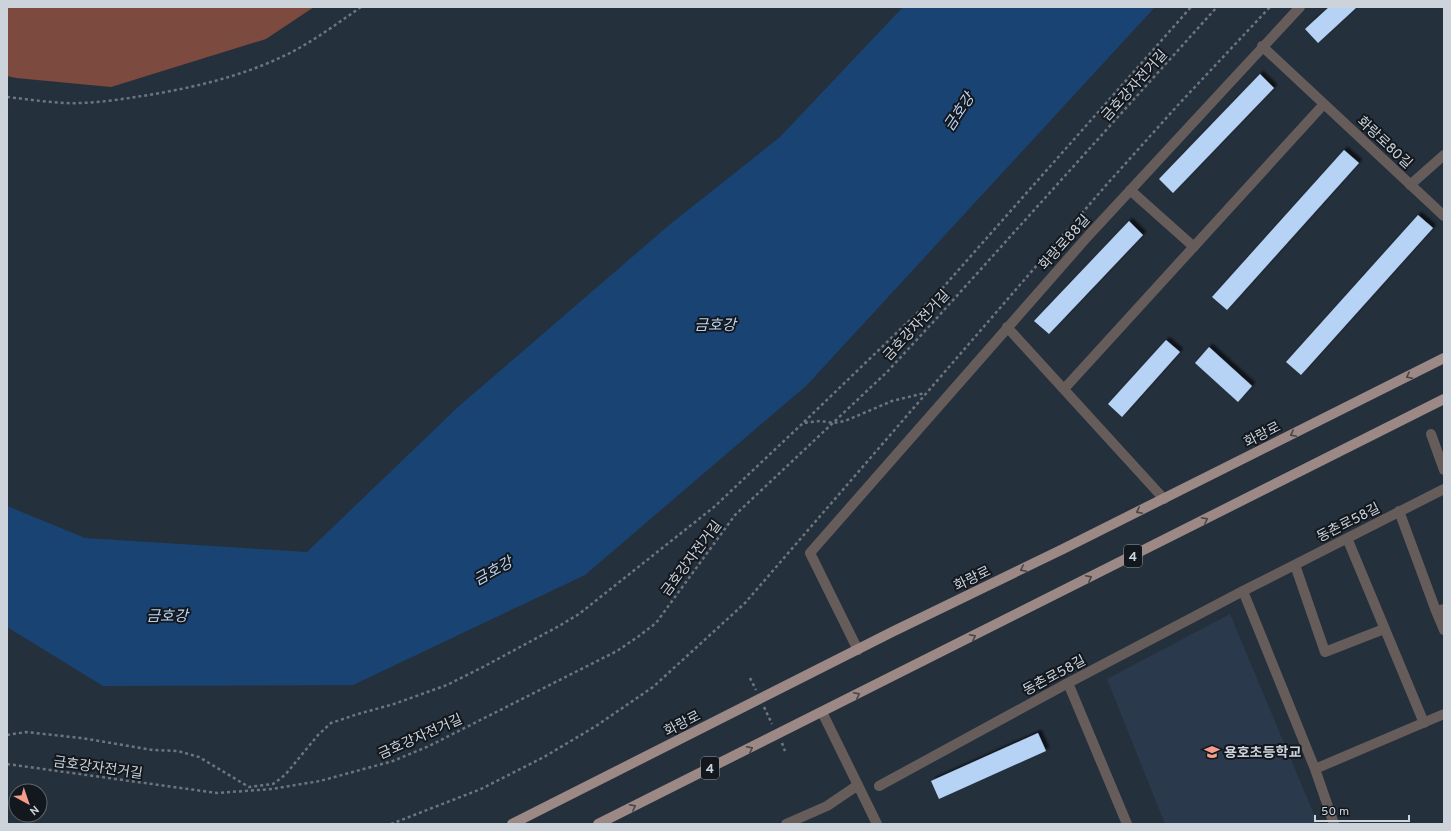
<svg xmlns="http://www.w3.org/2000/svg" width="1451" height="831" font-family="Overpass,'Noto Sans KR',sans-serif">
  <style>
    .built { fill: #2a394b }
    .green { fill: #7c4a3f }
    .water { fill: #194373 }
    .building { fill: #b6d2f4; filter: url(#shadow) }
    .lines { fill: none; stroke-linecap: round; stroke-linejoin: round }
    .path { stroke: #6c7680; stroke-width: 2.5; stroke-dasharray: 3 3; stroke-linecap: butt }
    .minor { stroke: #665d5b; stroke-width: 10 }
    .major { stroke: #9c8985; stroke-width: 10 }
    .oneway { stroke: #4a4547 }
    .labels { text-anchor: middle; stroke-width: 4; stroke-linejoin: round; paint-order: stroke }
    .shield { fill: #13181e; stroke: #949ba2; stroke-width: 1 }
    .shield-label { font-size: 13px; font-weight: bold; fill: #ccd3db }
    .street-label { font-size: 14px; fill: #ccd3db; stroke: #13181e }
    .poi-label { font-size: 14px; font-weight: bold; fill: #ccd3db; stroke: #13181e; text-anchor: start }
    .water-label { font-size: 15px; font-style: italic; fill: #bbd3f2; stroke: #13181e }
  </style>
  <defs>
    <filter id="shadow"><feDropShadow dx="3.5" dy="-3.5" stdDeviation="1" flood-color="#0009"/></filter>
  </defs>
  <rect width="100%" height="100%" fill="#25303d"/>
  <path class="built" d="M1230 614 1318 824H1165L1107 679Z"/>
  <path class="green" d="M7 7H314L266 39 111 87 16 78 7 76Z"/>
  <path class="water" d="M903 7H1155L807 385 585 575 353 685 103 686 7 627V506L85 538 307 552 458 407 668 226 780 137Z"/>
  <path class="building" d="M1329 7H1357L1318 43 1305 29Z
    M1260 74 1274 88 1173 193 1159 179Z
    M1344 150 1359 163 1227 310 1212 297Z
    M1418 215 1433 228 1301 375 1286 362Z
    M1129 221 1143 235 1049 334 1034 321Z
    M1166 340 1180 352 1122 417 1108 404Z
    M1209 347 1252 386 1238 402 1195 363Z
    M1038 733 1046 751 939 799 931 781Z"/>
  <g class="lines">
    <path class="path" d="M7 97C26 99 45 102 64 103 90 104 117 100 142 96 193 88 244 76 290 53 315 40 338 23 361 7
      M804 422 939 292 1191 7
      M750 678 756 690
      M764 707 772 724
      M7 735 26 732 81 738 153 750 178 751 199 757 249 787 273 784 285 775 318 735 331 723 358 714 394 704 447 685 483 667 559 626 579 614 714 507 803 423 820 421 834 423 845 421 892 401 925 393
      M782 743 785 751
      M7 764 217 793 272 789 320 781 393 761 429 746 617 651 639 636 656 623 735 515 887 372 936 319 1217 7
      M391 824 481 789 544 757 596 726 653 687 745 603 1108 183 1178 105 1270 7"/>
    <path class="minor" d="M1262 46 1444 216
      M1410 185 1444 155
      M1130 190 1194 247
      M1007 327 1164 499
      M1064 389 1324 104
      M1431 434 1444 470
      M1399 511 1436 611 1444 609
      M1347 538 1424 723
      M1295 565 1325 652 1384 629
      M1243 591 1315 769 1334 824
      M1436 611 1444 630
      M858 650 810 553 1088 236 1300 7
      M1068 683 1127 824
      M822 712 877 824
      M1315 769 1444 714
      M879 786 1068 683 1243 591 1444 489
      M786 824 827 806 858 785"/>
    <path class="major" d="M512 824 892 632 1063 549 1444 358
      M598 824 1444 399"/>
  </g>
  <defs><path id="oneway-chevron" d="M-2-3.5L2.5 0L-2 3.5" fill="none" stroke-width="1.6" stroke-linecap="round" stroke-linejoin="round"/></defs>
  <g class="oneway">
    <use href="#oneway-chevron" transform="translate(1409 376) rotate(153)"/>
    <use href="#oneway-chevron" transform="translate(1293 434) rotate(153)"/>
    <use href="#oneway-chevron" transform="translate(1139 511) rotate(153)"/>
    <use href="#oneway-chevron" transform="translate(1205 520) rotate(-27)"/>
    <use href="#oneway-chevron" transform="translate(1023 569) rotate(154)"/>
    <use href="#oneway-chevron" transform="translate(1089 578) rotate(-27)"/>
    <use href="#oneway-chevron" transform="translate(973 637) rotate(-27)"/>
    <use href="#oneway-chevron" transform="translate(857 695) rotate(-27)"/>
    <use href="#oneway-chevron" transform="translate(750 749) rotate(-27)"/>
    <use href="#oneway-chevron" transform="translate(633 807) rotate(-27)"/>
  </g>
  <defs>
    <g id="school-bare" transform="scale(1.2)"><path d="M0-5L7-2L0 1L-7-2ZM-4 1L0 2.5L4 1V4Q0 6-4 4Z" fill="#f49d8b" stroke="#13181e" stroke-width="2.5" paint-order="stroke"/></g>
  </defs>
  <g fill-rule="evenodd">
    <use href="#school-bare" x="1212" y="752"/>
  </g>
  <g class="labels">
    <g class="shield">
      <rect x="1124" y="545" width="18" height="22" rx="3"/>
      <rect x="701" y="757" width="18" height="22" rx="3"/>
    </g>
    <g class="shield-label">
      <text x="1133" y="561">4</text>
      <text x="710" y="773">4</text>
    </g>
    <g class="street-label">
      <text transform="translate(1134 85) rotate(-48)" y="5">금호강자전거길</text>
      <text transform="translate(1385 142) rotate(43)" y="5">화랑로80길</text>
      <text transform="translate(1064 242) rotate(-48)" y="5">화랑로88길</text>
      <text transform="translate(916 325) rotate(-47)" y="5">금호강자전거길</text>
      <text transform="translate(1262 434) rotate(-27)" y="5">화랑로</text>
      <text transform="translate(1348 522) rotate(-27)" y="5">동촌로58길</text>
      <text transform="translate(691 558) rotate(-53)" y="5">금호강자전거길</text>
      <text transform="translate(972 578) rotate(-26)" y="5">화랑로</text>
      <text transform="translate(1054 675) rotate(-28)" y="5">동촌로58길</text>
      <text transform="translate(682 723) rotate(-27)" y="5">화랑로</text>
      <text transform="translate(420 736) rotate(-24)" y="5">금호강자전거길</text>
      <text transform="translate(98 767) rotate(8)" y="5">금호강자전거길</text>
    </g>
    <g class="poi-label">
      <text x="1224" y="757">용호초등학교</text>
    </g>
    <g class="water-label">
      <text transform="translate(959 112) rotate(-56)" y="5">금호강</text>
      <text x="715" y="330">금호강</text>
      <text transform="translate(493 571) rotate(-29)" y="5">금호강</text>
      <text x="167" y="621">금호강</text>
    </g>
  </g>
  <rect width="1451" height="831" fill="none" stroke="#ccd3db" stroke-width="16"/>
  <g transform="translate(28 803) rotate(140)"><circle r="19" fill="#13181e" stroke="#5d636a"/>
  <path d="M0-3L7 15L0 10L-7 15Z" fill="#f49d8b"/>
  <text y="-6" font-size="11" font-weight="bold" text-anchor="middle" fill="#ccd3db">N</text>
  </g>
  <path d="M1315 815v6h94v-6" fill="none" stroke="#ccd3db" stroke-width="2"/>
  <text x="1321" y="815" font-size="12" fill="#ccd3db" stroke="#13181e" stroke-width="3" paint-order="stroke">50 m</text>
</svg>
